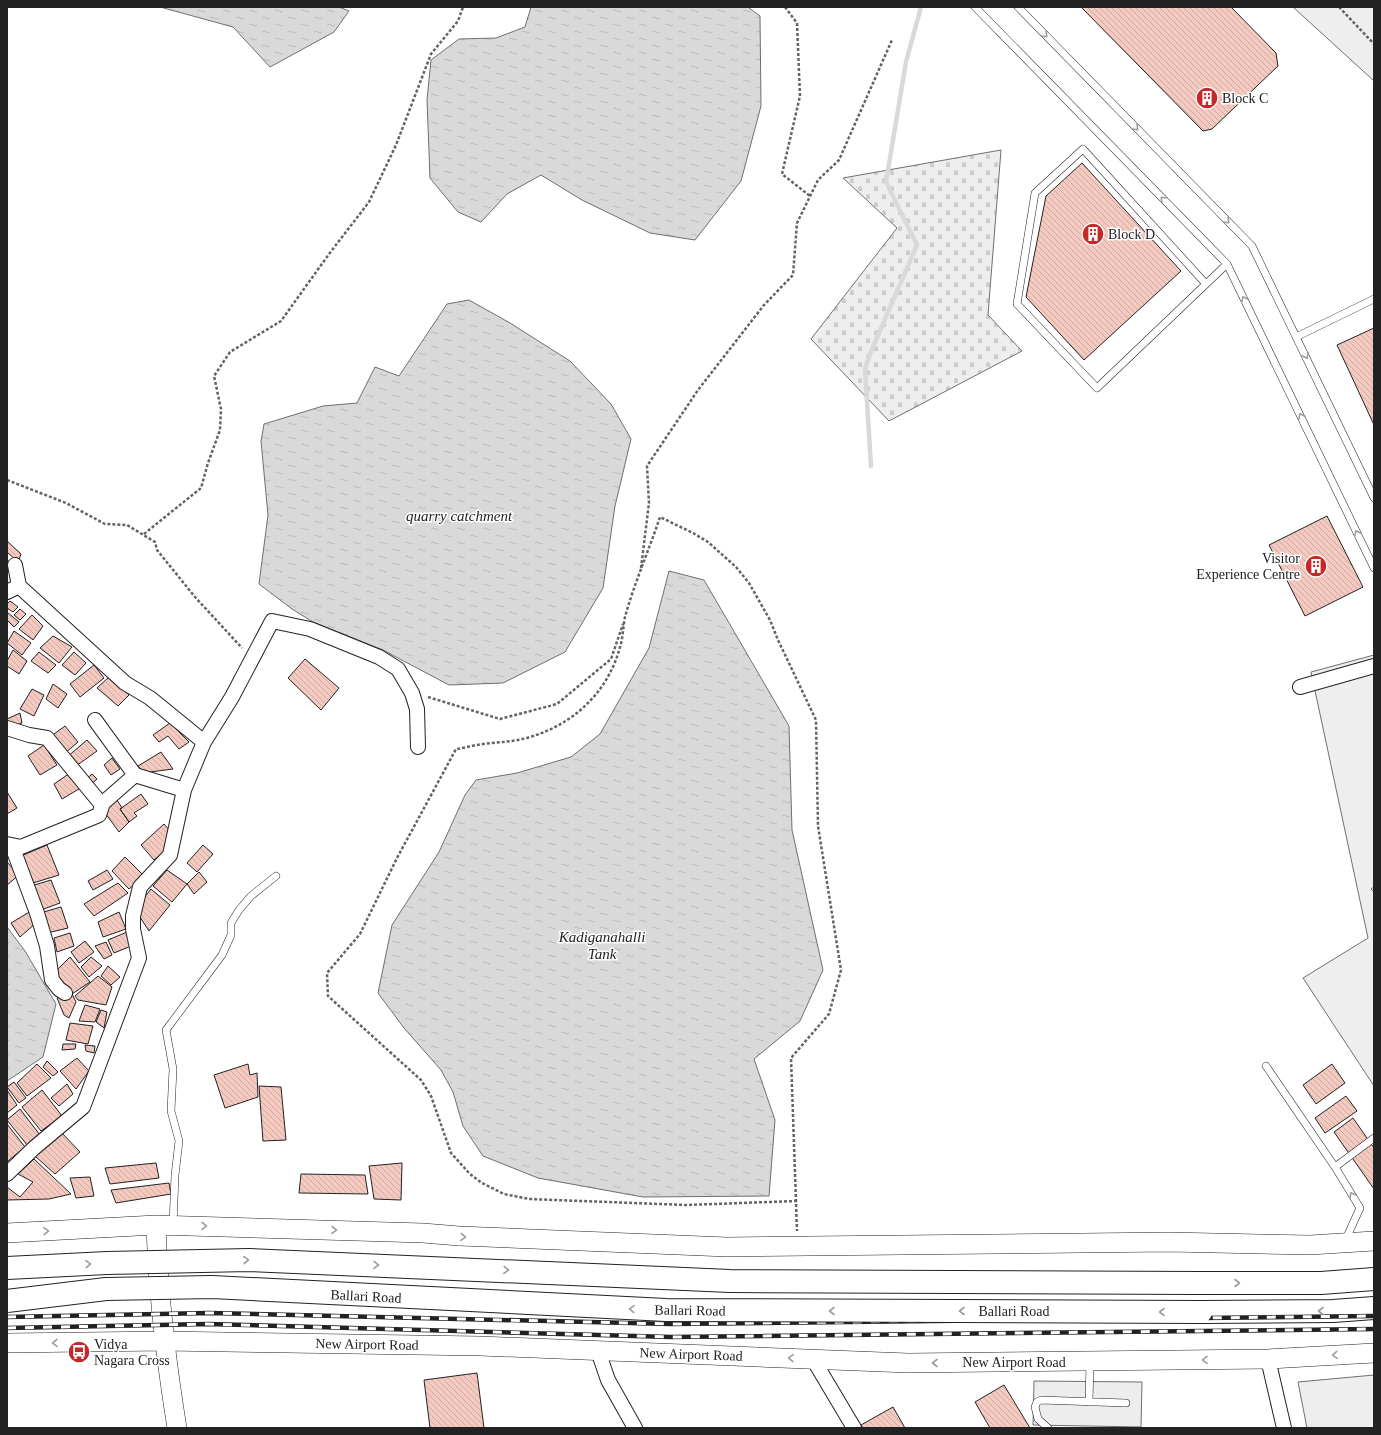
<svg xmlns="http://www.w3.org/2000/svg" width="1381" height="1435" font-family="Georgia,serif">
  <style>
    .green { fill: #eee; stroke: #6f6f6f }
    .cemetery { fill: url(#cemetery-stones); stroke: #6f6f6f }
    .parking { fill: #ededed; stroke: #6f6f6f }
    .water { fill: url(#water-ripples); stroke: #6f6f6f }
    .lines { fill: none; stroke-linecap: round; stroke-linejoin: round }
    .stream { stroke: #d9d9d9; stroke-width: 4.5 }
    .building { fill: url(#building-back-hatch); stroke: #222 }
    .lane-casing { stroke: #222; stroke-width: 8 }
    .street-casing { stroke: #222; stroke-width: 16 }
    .secondary-casing { stroke: #222; stroke-width: 20 }
    .highway-casing { stroke: #222; stroke-width: 24 }
    .path { stroke: #646464; stroke-width: 2.5; stroke-dasharray: 3 2; stroke-linecap: butt }
    .lane { stroke: #fff; stroke-width: 7 }
    .street { stroke: #fff; stroke-width: 14 }
    .secondary { stroke: #fff; stroke-width: 19 }
    .highway { stroke: #fff; stroke-width: 22 }
    .rail-casing { stroke: #222; stroke-width: 4.5 }
    .rail { stroke: #fff; stroke-width: 3; stroke-dasharray: 9; stroke-linecap: butt }
    .highway-bridge-casing { stroke: #222; stroke-width: 24; stroke-linecap: butt }
    .highway-bridge { stroke: #fff; stroke-width: 22 }
    .oneway { stroke: #9c9c9c }
    .labels { text-anchor: middle; stroke-width: 3; stroke-linejoin: round; paint-order: stroke }
    .poi-label { font-size: 14px; fill: #222; stroke: #fff; text-anchor: start }
    .street-label { font-size: 14px; fill: #222; stroke: #fff }
    .water-label { font-size: 15px; font-style: italic; fill: #222; stroke: #fff }
  </style>
  <defs>
    <pattern id="cemetery-stones" width="16" height="16" patternUnits="userSpaceOnUse"><rect width="16" height="16" fill="#eee"/><path d="M2 7V4a2 2 0 0 1 4 0v3zM10 15v-3a2 2 0 0 1 4 0v3z" fill="#ccc"/></pattern>
    <pattern id="water-ripples" width="26" height="14" patternUnits="userSpaceOnUse"><rect width="26" height="14" fill="#d9d9d9"/><path d="M2 4q2-2 4 0t4 0M15 11q2-2 4 0t4 0" fill="none" stroke="#bababa"/></pattern>
    <pattern id="building-back-hatch" width="6" height="6" patternUnits="userSpaceOnUse"><rect width="6" height="6" fill="#f3c9c0"/><path d="M-1 5l2 2M0 0l6 6M5-1l2 2" fill="none" stroke="#d0aca5"/></pattern>
  </defs>
  <rect width="100%" height="100%" fill="#fff"/>
  <path class="green" d="M1293 7H1374V81Z
    M1374 655V887L1371 889 1374 892V1086L1303 978 1368 938 1311 672Z
    M1374 1375V1428H1307L1298 1382Z"/>
  <path class="cemetery" d="M1001 150 988 315 1022 351 889 421 811 339 897 228 843 178Z"/>
  <path class="parking" d="M1034 1381 1142 1382 1141 1427 1033 1425Z"/>
  <path class="water" d="M160 7H339L349 11 334 32 270 67 233 27Z
    M531 7H748L760 16 761 106 741 181 695 240 650 233 582 200 541 175 507 194 481 222 458 212 430 178 427 100 431 60 459 39 496 38 525 27Z
    M469 300 510 323 570 361 611 404 631 439 615 506 603 588 565 652 503 683 449 685 383 650 313 622 292 609 259 584 268 515 261 441 264 424 323 406 357 403 375 367 399 376 447 304Z
    M669 571 704 580 789 726 792 830 823 970 800 1021 754 1059 775 1120 769 1196 643 1197 538 1178 483 1156 463 1126 453 1092 441 1070 404 1028 378 993 392 925 439 852 465 795 476 780 517 773 571 757 600 734 649 648Z
    M7 927 25 951 56 1004 43 1057 7 1081Z"/>
  <g class="lines">
    <path class="stream" d="M871 466 865 369 870 354 917 245 886 182 906 62 921 7"/>
  </g>
  <path class="building" d="M1081 7H1231L1276 53 1278 66 1212 129 1203 131Z
    M1082 163 1181 271 1084 360 1026 297 1046 196Z
    M1374 328V425L1337 345Z
    M1327 516 1363 587 1305 616 1269 545Z
    M7 541 21 554 18 562 7 552Z
    M10 601 18 607 13 612 7 608V604Z
    M20 609 26 614 20 620 14 615Z
    M7 612 19 622 14 627 7 620Z
    M32 615 43 626 33 640 19 629Z
    M14 631 31 643 22 655 7 643Z
    M53 636 72 647 59 663 40 648Z
    M13 650 27 661 19 674 7 666V661Z
    M39 652 56 665 48 673 31 661Z
    M74 652 86 663 75 675 62 665Z
    M305 659 339 688 321 710 288 678Z
    M94 665 104 678 80 697 70 684Z
    M109 677 129 695 118 706 97 688Z
    M53 684 67 694 58 708 46 699Z
    M32 689 44 695 34 716 20 709Z
    M20 713 22 723 12 727 7 719Z
    M170 723 189 742 179 749 168 736 159 742 153 735Z
    M65 726 78 742 64 754 50 737Z
    M87 740 97 751 76 766 67 757Z
    M44 745 57 765 40 775 28 756Z
    M161 752 173 769 143 773 138 766Z
    M112 758 120 769 111 775 104 765Z
    M73 771 84 786 62 799 54 784Z
    M92 774 97 779 90 785 86 779Z
    M7 792 17 808 7 814Z
    M141 794 148 804 134 813 137 816 129 822 120 809Z
    M117 800 122 808 120 809 129 822 119 832 103 810Z
    M164 824 170 831 164 852 154 860 141 845Z
    M47 845 59 875 33 883 21 856Z
    M203 845 213 854 197 872 187 863Z
    M125 857 144 876 129 889 112 871Z
    M7 862 19 875 7 885Z
    M107 870 113 879 93 890 88 881Z
    M167 870 187 884 172 902 153 886Z
    M199 872 207 882 194 894 187 884Z
    M51 880 60 903 41 910 31 886Z
    M118 883 128 893 94 916 84 904Z
    M151 889 170 905 149 931 140 917V903Z
    M61 907 68 928 47 933 40 913Z
    M31 911 36 923 20 937 11 923Z
    M119 912 126 929 103 937 98 922Z
    M127 932 131 946 114 953 108 940Z
    M70 933 74 946 57 952 54 938Z
    M85 941 94 952 79 963 71 952Z
    M106 942 112 955 104 959 95 946Z
    M70 957 90 982 72 994 54 973Z
    M91 957 102 966 89 977 81 967Z
    M108 966 120 977 111 985 101 976Z
    M98 976 112 987 106 1005 78 1000 75 996Z
    M72 994 76 1002 69 1018 64 1015 57 998Z
    M85 1005 100 1009 95 1022 79 1021Z
    M101 1010 107 1012 104 1028 96 1022Z
    M70 1023 93 1026 88 1044 66 1040Z
    M63 1044H76L75 1049 62 1050Z
    M85 1045 95 1046 94 1053 86 1051Z
    M77 1058 89 1071 76 1089 60 1071Z
    M47 1061 58 1072 53 1076 43 1067Z
    M37 1064 51 1078 27 1096 17 1083Z
    M248 1064 250 1075 257 1073 258 1097 225 1108 214 1075Z
    M1332 1064 1345 1083 1316 1104 1303 1085Z
    M14 1082 26 1098 19 1103 7 1087Z
    M67 1084 73 1094 59 1106 51 1098Z
    M259 1086 281 1087 286 1140 263 1141Z
    M7 1090 17 1105 7 1113Z
    M42 1090 62 1116 41 1131 22 1107Z
    M1346 1096 1357 1111 1325 1133 1315 1118Z
    M20 1109 40 1135 27 1145 7 1120Z
    M1353 1118 1374 1148V1189L1334 1132Z
    M7 1124 25 1147 8 1161 7 1159Z
    M61 1132 80 1152 55 1174 35 1156Z
    M34 1159 71 1194 49 1199 7 1200V1187L20 1197 33 1182 18 1174Z
    M156 1163 159 1178 110 1184 105 1168Z
    M402 1163 401 1200 374 1199 369 1166Z
    M301 1174 365 1175 368 1194 299 1193Z
    M90 1177 94 1196 76 1198 70 1178Z
    M169 1183 171 1194 116 1203 111 1190Z
    M477 1373 484 1428H430L424 1380Z
    M1004 1385 1030 1428H990L975 1402Z
    M893 1407 905 1428H863L861 1425Z"/>
  <g class="lines">
    <g class="lane-casing">
      <path id="lane" d="M975 7 1227 264 1374 568
        M1018 7 1252 246 1374 498
        M1206 284 1083 149 1035 193 1017 304 1097 388 1227 264
        M1296 337 1374 299
        M1266 1066 1335 1167
        M173 1225 175 1175 179 1141 171 1111 173 1069 166 1030 222 955 231 935V923L239 910 251 896 276 876
        M1345 1241 1360 1208 1335 1167 1374 1138
        M1089 1402 1090 1362
        M1048 1428 1038 1419 1035 1407 1037 1402 1041 1400 1126 1403"/>
    </g>
    <g class="street-casing">
      <path id="street" d="M15 565 19 586 125 683 150 698 204 742
        M7 592 19 586
        M1300 687 1374 666
        M95 720 135 775
        M7 728 29 735 47 738 102 805
        M7 844 21 847 99 815 103 803 135 775 184 790
        M12 846 37 913 47 946 52 980 59 989 65 993
        M7 1174 34 1148 83 1107 139 958 133 929V916L140 887 170 855 184 790 204 742 232 697 272 621 310 629 379 657 398 669 412 693 417 709 418 747
        M598 1351 608 1380 635 1428
        M813 1359 854 1428
        M1268 1359 1284 1428"/>
    </g>
    <g class="secondary-casing">
      <path id="secondary" d="M156 1225C158 1294 166 1360 177 1428
        M7 1233 156 1225 423 1233 459 1236 727 1247 1169 1242 1310 1245 1374 1241
        M7 1343 164 1341 480 1346 908 1363 1268 1359 1374 1353"/>
    </g>
    <g class="highway-casing">
      <path id="highway" d="M1198 1283H1321L1374 1279
        M1201 1312 1333 1311 1374 1308"/>
    </g>
    <path class="path" d="M785 7 797 23 800 96 782 174 810 196
      M1339 7 1374 44
      M7 480 66 503 105 524 127 525 155 542 157 550 195 597 242 648
      M144 534 201 488 208 463 220 430 221 409 214 376 230 352 281 321 329 254 369 202 396 145 431 54 458 21 463 7
      M641 568 649 503 647 466 698 390 764 305 793 275 797 223 818 180 839 160 892 40
      M428 697 500 719 557 704 611 659 623 624
      M797 1201 686 1205 529 1199 504 1194 482 1183 470 1174 451 1153 431 1096 421 1080 328 996 327 973 360 934 397 858 456 749C465 748 474 745 483 744 499 742 514 742 530 737 574 724 608 692 620 647 623 638 623 627 625 617 634 584 649 550 660 517L693 533 708 542 736 567 749 583 770 620 778 640 816 720 818 826 841 970 829 1014 791 1058 797 1231"/>
    <use href="#lane" class="lane"/>
    <use href="#street" class="street"/>
    <use href="#secondary" class="secondary"/>
    <use href="#highway" class="highway"/>
    <g class="rail-casing">
      <path id="rail" d="M7 1317 209 1313 671 1324 1374 1316
        M7 1328 208 1324 671 1337 1374 1329"/>
    </g>
    <use href="#rail" class="rail"/>
    <g class="highway-bridge-casing">
      <path id="highway-bridge" d="M7 1268 107 1263 249 1260 730 1281 1198 1283
        M7 1301 106 1289 212 1287 666 1310 1201 1312"/>
    </g>
    <use href="#highway-bridge" class="highway-bridge"/>
  </g>
  <defs><path id="oneway-chevron" d="M-2-3.5L2.5 0L-2 3.5" fill="none" stroke-width="1.6" stroke-linecap="round" stroke-linejoin="round"/></defs>
  <g class="oneway">
    <use href="#oneway-chevron" transform="translate(1045 35) rotate(46)"/>
    <use href="#oneway-chevron" transform="translate(1136 128) rotate(46)"/>
    <use href="#oneway-chevron" transform="translate(1163 199) rotate(-134)"/>
    <use href="#oneway-chevron" transform="translate(1227 221) rotate(46)"/>
    <use href="#oneway-chevron" transform="translate(1244 299) rotate(-116)"/>
    <use href="#oneway-chevron" transform="translate(1306 356) rotate(64)"/>
    <use href="#oneway-chevron" transform="translate(1301 416) rotate(-116)"/>
    <use href="#oneway-chevron" transform="translate(1357 533) rotate(-116)"/>
    <use href="#oneway-chevron" transform="translate(1352 1195) rotate(-121)"/>
    <use href="#oneway-chevron" transform="translate(204 1226) rotate(1)"/>
    <use href="#oneway-chevron" transform="translate(334 1230) rotate(2)"/>
    <use href="#oneway-chevron" transform="translate(46 1231) rotate(-3)"/>
    <use href="#oneway-chevron" transform="translate(463 1237) rotate(3)"/>
    <use href="#oneway-chevron" transform="translate(246 1260) rotate(-1)"/>
    <use href="#oneway-chevron" transform="translate(88 1264) rotate(-3)"/>
    <use href="#oneway-chevron" transform="translate(376 1265) rotate(2)"/>
    <use href="#oneway-chevron" transform="translate(506 1270) rotate(3)"/>
    <use href="#oneway-chevron" transform="translate(1237 1283)"/>
    <use href="#oneway-chevron" transform="translate(632 1309) rotate(-177)"/>
    <use href="#oneway-chevron" transform="translate(832 1311) rotate(-180)"/>
    <use href="#oneway-chevron" transform="translate(962 1311) rotate(-180)"/>
    <use href="#oneway-chevron" transform="translate(1321 1311) rotate(180)"/>
    <use href="#oneway-chevron" transform="translate(1162 1312) rotate(-180)"/>
    <use href="#oneway-chevron" transform="translate(55 1343) rotate(179)"/>
    <use href="#oneway-chevron" transform="translate(1335 1355) rotate(177)"/>
    <use href="#oneway-chevron" transform="translate(791 1358) rotate(-178)"/>
    <use href="#oneway-chevron" transform="translate(1205 1360) rotate(179)"/>
    <use href="#oneway-chevron" transform="translate(935 1363) rotate(180)"/>
  </g>
  <defs>
    <g id="building-disc" transform="scale(1.15)"><circle r="9.5" fill="#c62828" stroke="#fff"/><path d="M-4-6H4V6H1V3H-1V6H-4ZM-2.5-4.3h1.7v1.8h-1.7ZM.8-4.3h1.7v1.8H.8ZM-2.5-1h1.7V.8h-1.7ZM.8-1h1.7V.8H.8Z" fill="#fff"/></g>
    <g id="bus-disc" transform="scale(1.15)"><circle r="9.5" fill="#c62828" stroke="#fff"/><path d="M-5-6H5V4H4V6H2V4H-2V6H-4V4H-5ZM-3.5-4V0h7V-4ZM-3.5 1.2v1.5H-2V1.2ZM2 1.2v1.5H3.5V1.2Z" fill="#fff"/></g>
  </defs>
  <g fill-rule="evenodd">
    <use href="#building-disc" x="1207" y="98"/>
    <use href="#building-disc" x="1093" y="234"/>
    <use href="#building-disc" x="1316" y="566"/>
    <use href="#bus-disc" x="79" y="1352"/>
  </g>
  <g class="labels">
    <g class="poi-label">
      <text x="1222" y="103">Block C</text>
      <text x="1108" y="239">Block D</text>
      <text x="1300" y="563" text-anchor="end">Visitor<tspan x="1300" dy="16">Experience Centre</tspan></text>
      <text x="94" y="1349">Vidya<tspan x="94" dy="16">Nagara Cross</tspan></text>
    </g>
    <g class="street-label">
      <text transform="translate(366 1296) rotate(3)" y="5">Ballari Road</text>
      <text transform="translate(690 1310) rotate(1)" y="5">Ballari Road</text>
      <text x="1014" y="1316">Ballari Road</text>
      <text transform="translate(367 1344) rotate(1)" y="5">New Airport Road</text>
      <text transform="translate(691 1354) rotate(2)" y="5">New Airport Road</text>
      <text x="1014" y="1367">New Airport Road</text>
    </g>
    <g class="water-label">
      <text x="459" y="521">quarry catchment</text>
      <text x="602" y="942">Kadiganahalli<tspan x="602" dy="17">Tank</tspan></text>
    </g>
  </g>
  <rect width="1381" height="1435" fill="none" stroke="#222222" stroke-width="16"/>
</svg>
